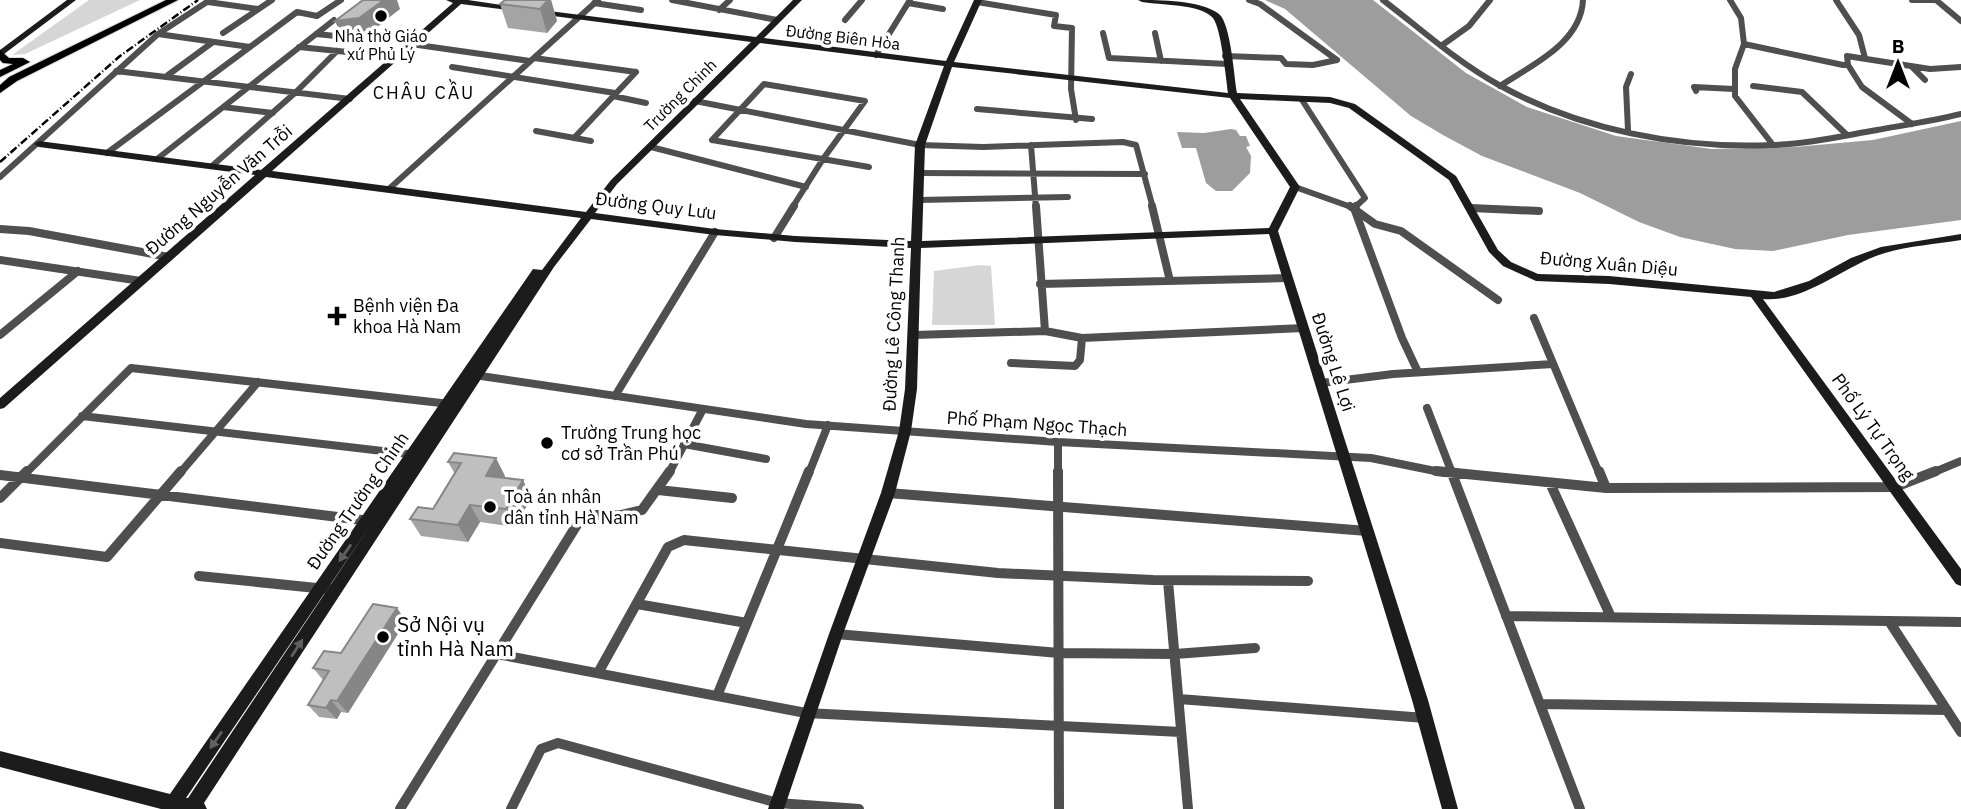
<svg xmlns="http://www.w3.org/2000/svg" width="1961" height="809" font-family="'IBM Plex Sans',sans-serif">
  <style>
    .green { fill: #d6d6d6 }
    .water { fill: #9d9d9d }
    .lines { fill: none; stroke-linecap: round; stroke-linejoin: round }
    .primary-casing { stroke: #dbdbdb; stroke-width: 2 }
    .street-far2 { stroke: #4f4f4f; stroke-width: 6 }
    .street-far1 { stroke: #4f4f4f; stroke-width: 8 }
    .street { stroke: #4f4f4f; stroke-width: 10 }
    .secondary { fill: #1c1c1c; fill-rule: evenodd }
    .primary { fill: #000; fill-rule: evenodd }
    .rail { stroke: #000; stroke-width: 2.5; stroke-dasharray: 8 2.5 1 2.5; stroke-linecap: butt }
    .wall { fill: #a4a4a4 }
    .shaded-wall { fill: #868686 }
    .building { fill: #bfbfbf; stroke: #868686; stroke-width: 2 }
    .oneway { fill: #606060 }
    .poi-dot { fill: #000; stroke: #fff; stroke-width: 2.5 }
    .labels { text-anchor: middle; stroke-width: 7; stroke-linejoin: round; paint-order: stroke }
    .far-poi-label { font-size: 16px; fill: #000; stroke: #fff }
    .far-street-label { font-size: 16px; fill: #000; stroke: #fff }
    .far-quarter-label { font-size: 18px; letter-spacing: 2px; fill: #000; stroke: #fff }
    .street-label { font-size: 18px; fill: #000; stroke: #fff }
    .poi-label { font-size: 18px; fill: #000; stroke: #fff; text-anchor: start }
    .near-poi-label { font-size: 21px; fill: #000; stroke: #fff; text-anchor: start }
  </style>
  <rect width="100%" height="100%" fill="#fff"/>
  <path class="green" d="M89 0H140L25 54 12 55Z
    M980 265 991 266 995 325H932L934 271Z"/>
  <path class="water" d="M1265 0H1373L1466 73 1527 107 1616 136 1712 149 1795 147 1873 140 1961 121V220L1848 235 1773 251 1735 249 1680 237 1639 222 1580 193 1482 156 1443 135 1411 116 1285 9Z
    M1231 129 1236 130 1240 136H1246L1250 146 1246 147 1251 156 1250 173 1232 191H1216L1206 183 1196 148H1182L1177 132 1204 133Z"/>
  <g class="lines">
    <g class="primary-casing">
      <path id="primary" d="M166 0H178L17 81 0 93V85L9 77Z
        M0 50 9 58H23L30 62 0 77V70L13 64 3 63 0 60Z"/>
    </g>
    <path class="street-far2" d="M672 0 777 20
      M1249 0 1260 4 1337 60
      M1383 0C1421 29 1457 62 1499 85 1580 130 1679 149 1772 145 1807 144 1842 136 1877 130 1905 125 1933 121 1961 114
      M1730 0 1741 18 1744 44 1735 69V96L1773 145
      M1836 0 1859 35 1865 58
      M1912 0H1936
      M1936 0 1961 21
      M208 2 258 9
      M977 2 1056 15 1054 26 1072 28 1071 89 1076 120
      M594 3 641 10
      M908 3 943 9
      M719 10 730 0
      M845 20 862 0
      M223 33 272 0
      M1103 33 1109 58 1227 64
      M1155 33 1161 61
      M158 34 250 47
      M316 34 336 36
      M411 44 530 61
      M1744 44 1843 65H1848L1847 56 1930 69 1961 67
      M1441 46 1469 26 1490 0
      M299 47 396 57
      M876 55 910 0
      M1225 56 1281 58 1286 64 1313 65 1337 60
      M534 58 636 72
      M1848 65 1862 87 1912 124
      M452 67 615 93
      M1912 67 1925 80
      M116 71 350 99
      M168 75 213 42
      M1500 86C1532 65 1581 43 1583 0
      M1753 86 1802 92 1847 135
      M1696 91 1694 87 1734 89
      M613 96 646 103
      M1302 100 1365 198 1354 208
      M695 101 920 145 983 147 1123 142 1136 145 1153 208
      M223 107 273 113
      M977 109 1092 119
      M1628 130 1626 87 1631 74
      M536 131 591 141
      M574 138 636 72
      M712 140 764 84 865 101 823 159 792 208
      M712 140 869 167
      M1031 145 1036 208
      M651 147 806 187
      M107 153 297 12 317 16 341 0
      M157 159 334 20
      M212 166 296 92 337 51
      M918 173 1145 174
      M0 177 158 34 210 0
      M1295 187 1354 208
      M390 188 598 0
      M918 200 1068 197
      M1471 208H1475"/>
    <path class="street-far1" d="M1036 206 1045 331
      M1152 206 1170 281
      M1350 206 1375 224 1401 231 1498 300
      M1356 206 1354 208 1402 338 1418 372
      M1471 208 1539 211
      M0 229 29 231 169 257
      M774 238 794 206
      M0 260 141 281
      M1040 284 1288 278
      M1534 318 1599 473
      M0 335 78 271
      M914 335 1045 331 1082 338 1304 328
      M1011 363 1075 366 1080 360 1082 338
      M474 375 806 424 1058 442 1371 458 1445 473
      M1321 383 1393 374 1553 364
      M615 396 715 232
      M1427 408 1452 473
      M82 416 417 455
      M1058 442V473
      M684 444 766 459
      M26 473 131 368 450 404
      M180 473 258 382
      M669 473 703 409
      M809 473 828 425
      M1932 473 1961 461"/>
    <path class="street" d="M1058 471 1059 809
      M1436 471 1606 488
      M1451 471 1580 809
      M1599 471 1606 488 1895 487 1936 471
      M0 475 370 521
      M1550 483 1611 617
      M658 490 732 498
      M888 493 1367 531
      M0 498 27 471
      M0 543 107 557 181 471
      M199 576 336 590
      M1168 581 1188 809
      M637 604 747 623
      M1506 616 1961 622
      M1889 621 1961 732
      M836 634 1059 653 1175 654 1255 648
      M497 654 806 713 1181 732
      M598 673 668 547 684 540 998 573 1153 580 1308 581
      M717 696 809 471
      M1179 699 1425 718
      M1540 704 1947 710
      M400 809 583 515H621L642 510 670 471
      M511 809 541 749 558 743 778 803 859 809"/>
    <path class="secondary" d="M67 0H76L0 57V50Z
      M446 0H468L516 7 520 9 516 11 461 4 272 171 586 212 611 180 751 42 538 14 537 12 541 10 756 37 793 0H802L764 38 946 61 974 0H982L954 62 1228 93C1226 79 1221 25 1212 17 1199 4 1160 5 1142 2L1138 0C1160 0 1201 0 1219 14 1231 24 1234 77 1237 93L1330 97 1355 104 1456 176 1498 250 1511 262 1538 274 1609 276 1774 292 1809 281 1851 258 1881 247 1961 234V240C1936 244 1909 246 1885 253 1846 264 1806 303 1763 299L1961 569V586L1956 584 1751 297 1609 284 1536 281 1503 266 1489 252 1449 180 1349 108 1330 103 1240 99 1300 187 1278 231 1428 700 1458 809H1442L1412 700 1269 234 921 248 917 389 911 431 895 493 843 634 784 809H768L829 634 881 493 899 431 905 389 911 248 795 242 715 235 591 219 554 267 204 803 207 809H161L0 767V751L170 794 533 269 542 270 581 218 266 177 4 408 0 409V398L255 175 39 147 34 144 39 141 261 170 453 3ZM760 43 944 66 915 145 911 241 795 236 715 229 595 213 617 184ZM952 67 1230 98 1290 187 1269 228 922 241 925 145ZM372 523 188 798H186Z"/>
    <use href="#primary" class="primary"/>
    <path class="rail" d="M0 162 120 56 198 0"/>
  </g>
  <path class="wall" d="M505 0H551L557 21 547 33 508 28 500 4Z
    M454 453 505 476 504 478 523 480 531 498 515 527 480 522 468 542 421 536 410 519 433 509 455 474 448 462Z
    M406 621 348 713 341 712 337 719 319 717 308 705 323 680 313 668 341 653Z"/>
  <path class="shaded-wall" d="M384 0H397L400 9 367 35 342 37 335 21Z
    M548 0H551L557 21 547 33 540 9Z
    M496 458 505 476 495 493 486 476Z
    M523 480 531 498 515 527 506 509Z
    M470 505 480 522 468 542 458 525Z
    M397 608 406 621 348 713 337 701Z
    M331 700 341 712 337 719 326 708Z"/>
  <path class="building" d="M363 0H384L359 18 335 21Z
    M505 0H548L540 9 500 4Z
    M454 453 496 458 486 476 523 480 506 509 470 505 458 525 410 519 418 507 433 509 461 463 448 462Z
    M373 604 397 608 337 701 331 700 326 708 308 705 329 671 313 668 324 651 341 653Z"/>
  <defs><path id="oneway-solid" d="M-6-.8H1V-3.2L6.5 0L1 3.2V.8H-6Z" transform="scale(1.75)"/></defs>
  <g class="oneway">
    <use href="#oneway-solid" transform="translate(345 553) rotate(125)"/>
    <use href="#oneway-solid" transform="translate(297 648) rotate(-57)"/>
    <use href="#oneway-solid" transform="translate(216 740) rotate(125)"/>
  </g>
  <g class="poi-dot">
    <circle cx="381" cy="16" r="7"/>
    <path d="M333.5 305.5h7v7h7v7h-7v7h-7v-7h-7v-7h7z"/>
    <circle cx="547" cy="443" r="7"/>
    <circle cx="490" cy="507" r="7"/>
    <circle cx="383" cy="637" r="7"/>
  </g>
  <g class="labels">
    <g class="far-poi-label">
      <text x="381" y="42">Nhà thờ Giáo<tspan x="381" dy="18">xứ Phủ Lý</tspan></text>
    </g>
    <g class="far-street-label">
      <text transform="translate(843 37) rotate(7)" y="6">Đường Biên Hòa</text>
      <text transform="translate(680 95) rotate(-45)" y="6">Trường Chinh</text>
    </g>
    <g class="far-quarter-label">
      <text x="424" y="99">CHÂU CẦU</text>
    </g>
    <g class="street-label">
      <text transform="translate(219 190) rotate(-41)" y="6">Đường Nguyễn Văn Trỗi</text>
      <text transform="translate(656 206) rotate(7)" y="6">Đường Quy Lưu</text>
      <text transform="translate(1609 264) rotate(5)" y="6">Đường Xuân Diệu</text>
      <text transform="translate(894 324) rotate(-87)" y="6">Đường Lê Công Thanh</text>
      <text transform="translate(1333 362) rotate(72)" y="6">Đường Lê Lợi</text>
      <text transform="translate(1037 424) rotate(4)" y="6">Phố Phạm Ngọc Thạch</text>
      <text transform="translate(1873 427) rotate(54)" y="6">Phố Lý Tự Trọng</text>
      <text transform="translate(358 501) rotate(-55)" y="6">Đường Trường Chinh</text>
    </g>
    <g class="poi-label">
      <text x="353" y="312">Bệnh viện Đa<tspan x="353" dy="21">khoa Hà Nam</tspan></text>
      <text x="561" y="439">Trường Trung học<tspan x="561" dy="21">cơ sở Trần Phú</tspan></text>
      <text x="504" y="503">Toà án nhân<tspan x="504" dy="21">dân tỉnh Hà Nam</tspan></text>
    </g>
    <g class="near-poi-label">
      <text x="397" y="632">Sở Nội vụ<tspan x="397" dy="24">tỉnh Hà Nam</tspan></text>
    </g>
  </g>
  <g transform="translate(1898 63)" stroke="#ffffff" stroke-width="5" paint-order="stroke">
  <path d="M0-5L12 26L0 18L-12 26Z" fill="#000000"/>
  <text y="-10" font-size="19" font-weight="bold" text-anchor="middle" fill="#000000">B</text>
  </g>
</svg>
